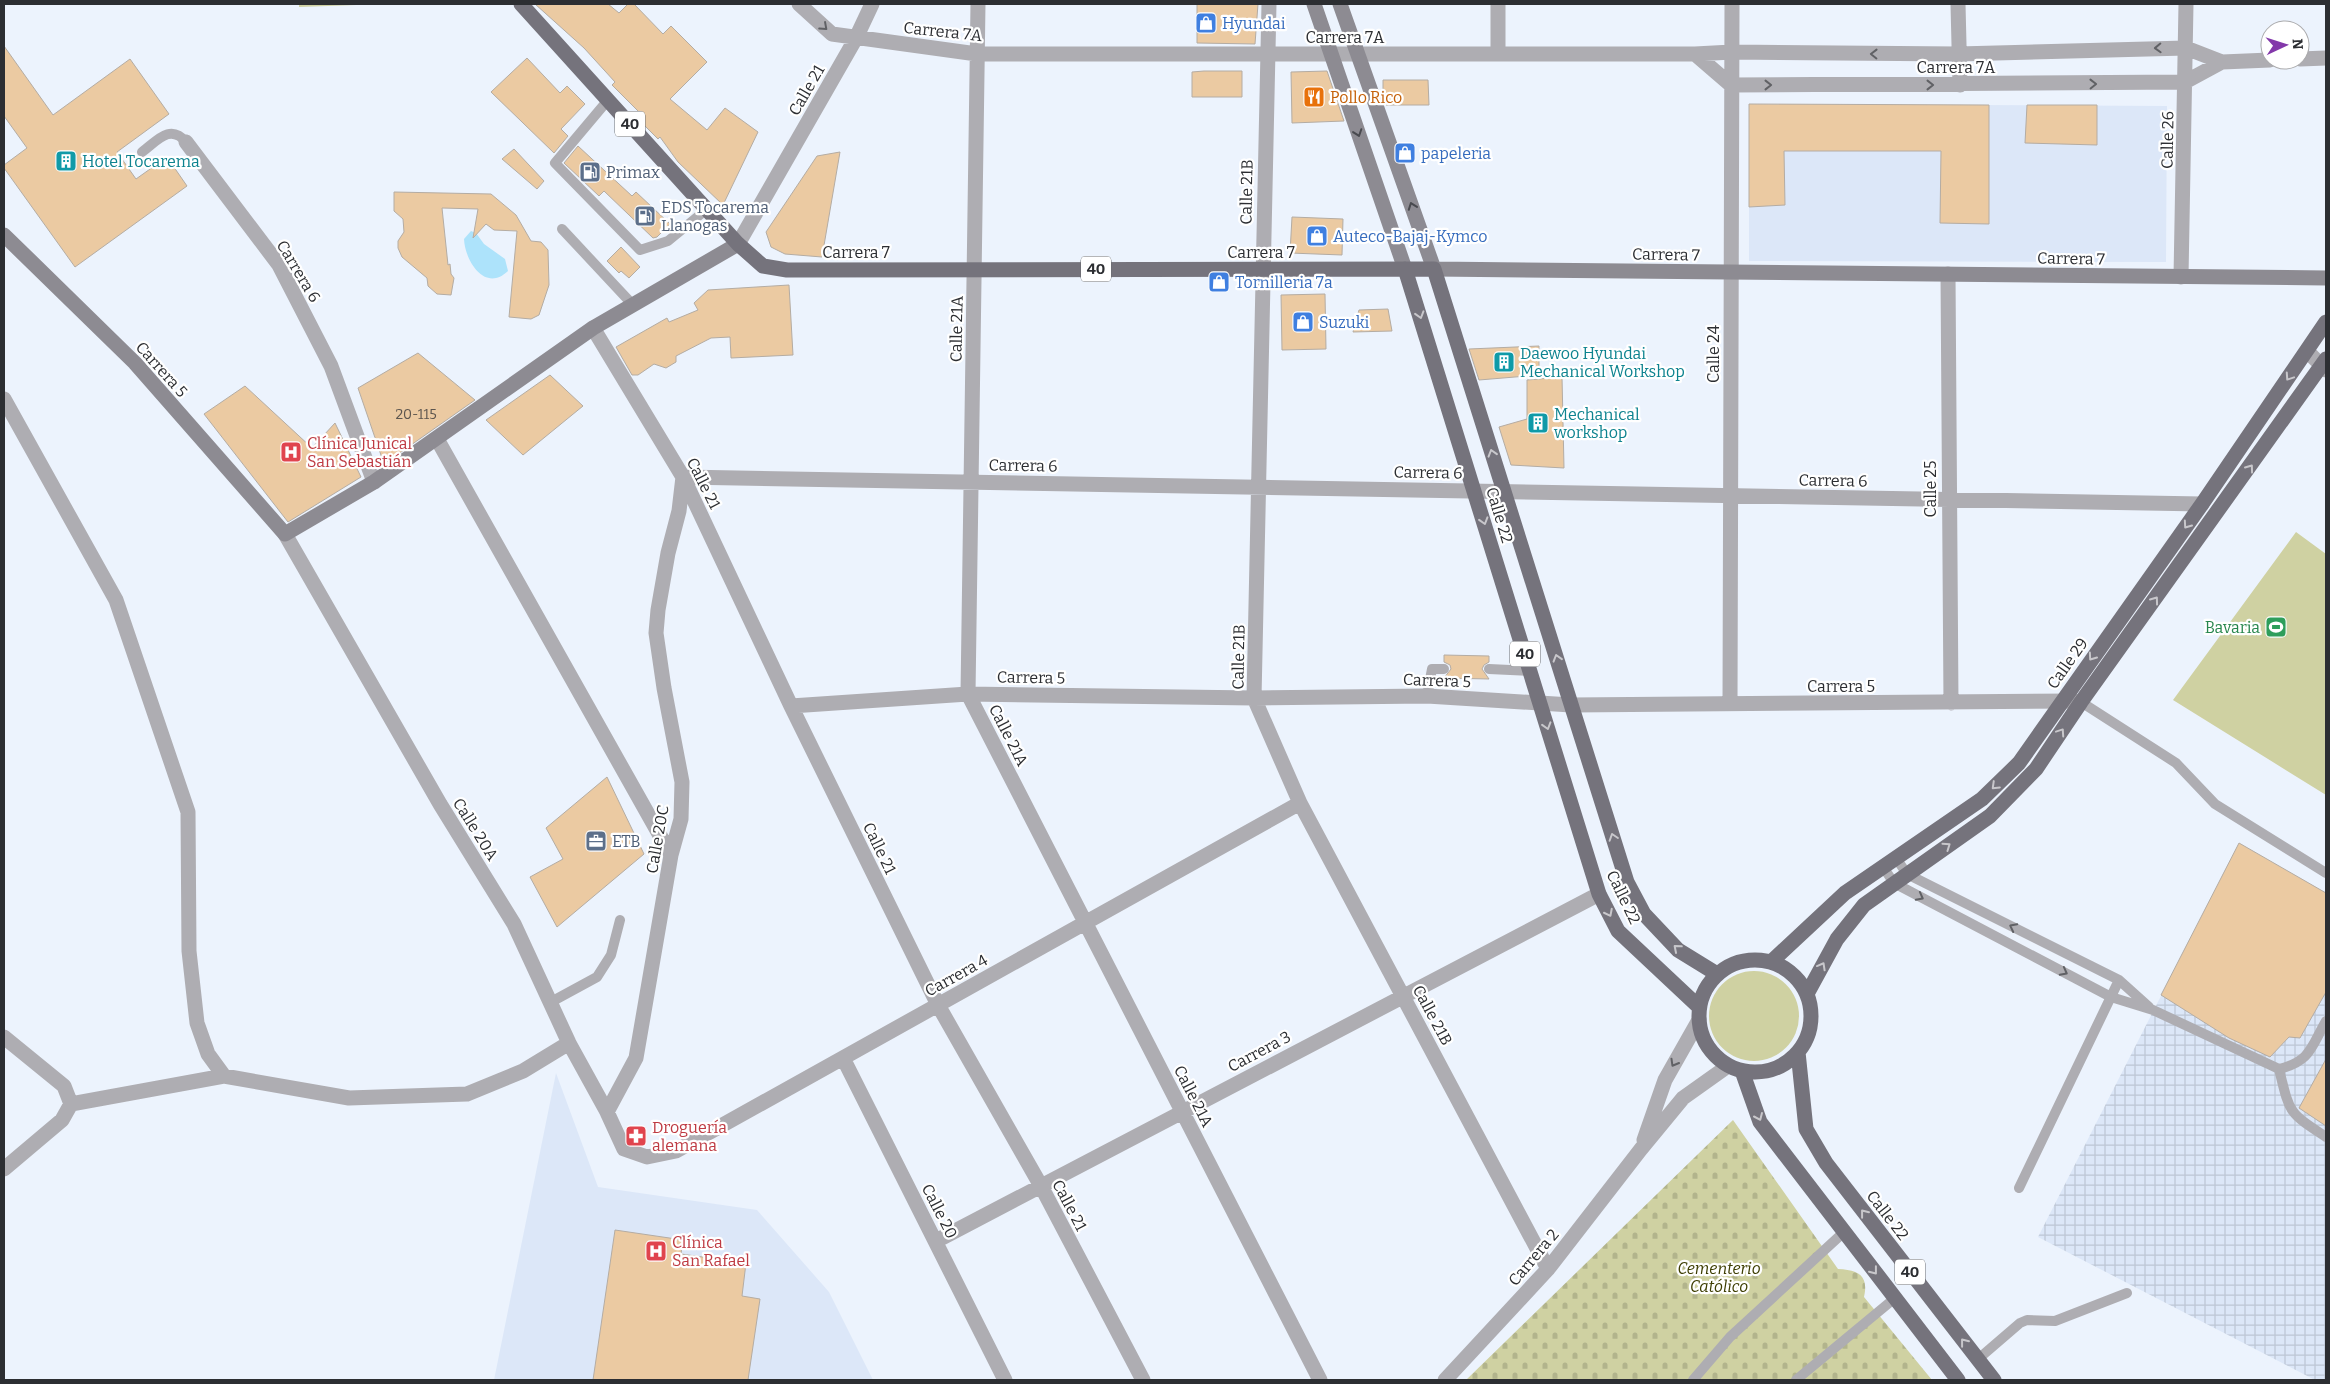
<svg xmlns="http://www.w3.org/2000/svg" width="2330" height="1384" font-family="Bitter,serif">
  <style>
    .built { fill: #dce7f8 }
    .industrial { fill: url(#industrial-grid) }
    .grass { fill: #cfd1a2 }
    .cemetery { fill: url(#cemetery-stones) }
    .water { fill: #ade3fb }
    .building { fill: #ebcaa2; stroke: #b4aca3 }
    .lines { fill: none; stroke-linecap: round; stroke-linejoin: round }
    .lane { stroke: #aeadb2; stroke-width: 10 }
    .street { stroke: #aeadb2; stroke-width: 15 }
    .secondary { stroke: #8d8b92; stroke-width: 15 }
    .primary { stroke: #75737c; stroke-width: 15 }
    .oneway { stroke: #606165 }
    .oneway2 { stroke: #494a4f }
    .oneway3 { stroke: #c8c7cb }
    .labels { text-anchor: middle; stroke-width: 4.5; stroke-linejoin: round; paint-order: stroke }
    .number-label { font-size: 14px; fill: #5c554e }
    .shield { fill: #fff; stroke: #6b6d70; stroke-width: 1 }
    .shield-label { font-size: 15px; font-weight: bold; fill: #2c2e32 }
    .shop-label { font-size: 16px; fill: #366cbe; stroke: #fff; text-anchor: start }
    .street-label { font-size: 16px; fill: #2c2e32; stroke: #fff }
    .food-label { font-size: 16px; fill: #c56008; stroke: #fff; text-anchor: start }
    .culture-label { font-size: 16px; fill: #0d838f; stroke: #fff; text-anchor: start }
    .service-label { font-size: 16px; fill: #4e5e75; stroke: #fff; text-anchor: start }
    .health-label { font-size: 16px; fill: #be3a42; stroke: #fff; text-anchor: start }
    .leisure-label { font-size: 16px; fill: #27864d; stroke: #fff; text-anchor: end }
    .park-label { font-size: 16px; font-style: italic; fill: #3d3d00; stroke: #fff }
  </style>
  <defs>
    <pattern id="industrial-grid" width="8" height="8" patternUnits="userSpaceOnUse" patternTransform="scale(1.25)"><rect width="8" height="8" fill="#dce7f8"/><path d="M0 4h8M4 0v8" fill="none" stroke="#bdc6d5"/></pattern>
    <pattern id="cemetery-stones" width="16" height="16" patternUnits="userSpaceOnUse" patternTransform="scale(1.25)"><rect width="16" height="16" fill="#cfd1a2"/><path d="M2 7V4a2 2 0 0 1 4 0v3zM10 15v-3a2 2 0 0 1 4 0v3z" fill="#b2b48c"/></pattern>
  </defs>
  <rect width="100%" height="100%" fill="#ecf3fd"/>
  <path class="built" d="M1749 104 2167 106 2166 262 1749 261Z
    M556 1073 598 1187 757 1210 829 1292 873 1380H494Z"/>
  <path class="industrial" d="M2239 843 2326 893V1380H2315L2038 1237Z"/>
  <path class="grass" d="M299 4H385L299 7Z
    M2296 532 2326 554V795L2173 700Z
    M1709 1016a45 45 0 1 1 90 0a45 45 0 1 1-90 0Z"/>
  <path class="cemetery" d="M1733 1120 1838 1269C1858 1270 1869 1275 1864 1297L1932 1380H1466Z"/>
  <path class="water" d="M471 231 476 233 484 244 505 259 508 271C485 293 465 261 464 239Z"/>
  <path class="building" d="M535 4H608L619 13 628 4H634L663 34 671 26 707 62 670 99 707 130 725 108 758 132 723 205 678 162 660 137 658 139 638 119 642 115 612 85 615 82 584 48Z
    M1197 4H1258L1255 44 1197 43Z
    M4 46 53 115 130 59 169 114 117 152 136 179 167 157 187 186 75 267 4 168V165L27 148 4 116Z
    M527 58 560 93 567 86 585 104 561 129 568 136 554 153 491 92Z
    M1204 71H1242V97H1192V72Z
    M1327 71 1344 121 1292 123 1291 72Z
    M1383 80H1428L1429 105H1386L1383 98Z
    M1749 104 1989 105V224L1940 223 1941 151H1784L1785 205 1749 207Z
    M2027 105H2097V145L2025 143Z
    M578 146 632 196 636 192 670 224 657 237 653 238 604 191 599 196 564 163Z
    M514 149 544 181 537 189 502 159Z
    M840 152 822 257 785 254 771 247 766 232 817 156Z
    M394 192 491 194 516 215 531 241 541 242 548 250 549 285 539 315 531 319 509 317 517 231 494 230 486 224 473 238 478 209 442 208 448 265 450 264 451 274 454 278 451 295 437 294 428 286 427 278 402 257 398 248V241L404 232 403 219 394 211Z
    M1292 217 1343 219 1342 255 1290 253Z
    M621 247 640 267 629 278 621 271 619 273 607 261Z
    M789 285 793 355 731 358 730 337 711 338 676 356V362L666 368 654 364 638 375H632L616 347 667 318 669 322 698 310 694 303 708 290Z
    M1325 294 1326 349 1282 350 1281 295Z
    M1388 309 1392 331 1353 332 1359 310Z
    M1539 346V375L1479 380 1469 349Z
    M418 353 475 400 384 464 358 388Z
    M550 375 583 406 523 455 486 420Z
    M1562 377 1564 468 1511 465 1499 427 1527 419V380Z
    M245 386 312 448 335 423 361 477 288 522 204 414Z
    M1444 655 1489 656V662L1484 665 1482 669 1489 679 1444 678 1451 669 1450 665 1444 662Z
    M607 777 644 854 557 927 530 877 563 859 546 828Z
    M2239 843 2326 893V992L2300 1038 2289 1037 2270 1057 2229 1038 2161 995Z
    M2326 1059V1126L2299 1108Z
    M615 1230 683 1240 681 1254 746 1263 742 1296 760 1299 748 1380H593Z"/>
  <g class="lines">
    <path class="lane" d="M608 100 555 163 640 250 668 241 707 209
      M142 152C157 141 170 123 186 142
      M562 229 633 305
      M1489 669 1530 671
      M1427 696 1432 669H1444
      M2081 702 2176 763 2215 804 2326 873
      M1896 858 1907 874 2119 980 2149 1007
      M1883 867 1894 883 2111 997 2153 1010 2279 1069C2311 1061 2311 1047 2326 1021
      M551 1002 597 977 611 955 620 920
      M2279 1069C2290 1114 2288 1112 2326 1137
      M2019 1188 2119 980
      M1977 1360 2020 1323 2027 1320 2055 1321 2127 1293
      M1693 1380 1730 1337 1844 1232
      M1796 1380 1895 1298"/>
    <path class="street" d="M799 4 832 34 977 54H1695L1732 52 1958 54 2186 48 2222 62 2270 60
      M978 4 968 694 1320 1380
      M1269 4 1254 698 1300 803 1548 1269
      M1958 4 1960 85
      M1498 54V4
      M1695 54 1731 85 2185 82 2222 62
      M2300 59 2326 58
      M186 142 279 265 331 366 374 482
      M738 244 856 38 872 4
      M1948 274 1951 703
      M2181 277 2186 4
      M593 328 683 477 791 706 938 1005 1041 1186 1143 1380
      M2307 351 2326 370
      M4 399 116 600 188 812 189 951 197 1023 208 1054 224 1076
      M437 439 671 855
      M285 534 440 804 514 924 569 1043 607 1112 624 1149 647 1157 676 1151 1300 803
      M1730 704 1732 4
      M791 706 968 694 1254 698 1427 696 1571 705 2074 701
      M4 1037 64 1086 71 1104
      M843 1058 1005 1380
      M71 1104 224 1076 349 1098 467 1094 523 1071 569 1043
      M607 1112 636 1058 671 855 681 819 682 782 664 688 656 633 658 610 668 553 679 511 683 477 2202 504
      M1644 1140 1665 1080 1699 1020
      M4 1169 62 1120 71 1104
      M936 1241 1599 894
      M1445 1380 1548 1269 1641 1149 1683 1098 1728 1066"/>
    <path class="secondary" d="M1314 4 1405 269
      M1340 4 1434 269 2326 278
      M4 235 135 363 285 534 374 482 593 328 738 244"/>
    <path class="primary" d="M521 4 738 244 763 266 787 270 1434 269 1627 882 1644 914 1678 950 1717 974
      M1405 269 1599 894 1618 931 1699 1007
      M1699 1016a56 56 0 1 1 112 0a56 56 0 1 1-112 0Z
      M1771 962 1845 893 1982 799 2019 763 2202 504 2326 322
      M1807 994 1837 939 1864 905 1990 816 2036 769 2081 702 2326 359
      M1798 1052 1806 1129 1826 1163 1994 1380
      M1742 1071 1760 1122 1958 1380"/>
  </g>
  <defs><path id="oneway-chevron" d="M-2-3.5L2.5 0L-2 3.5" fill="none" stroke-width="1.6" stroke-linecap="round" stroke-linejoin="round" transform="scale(1.25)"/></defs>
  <g class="oneway">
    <use href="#oneway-chevron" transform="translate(824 27) rotate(42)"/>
    <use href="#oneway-chevron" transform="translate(2158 48) rotate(178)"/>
    <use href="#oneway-chevron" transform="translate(1874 54) rotate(-179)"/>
    <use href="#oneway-chevron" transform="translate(2093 84) rotate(-1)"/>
    <use href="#oneway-chevron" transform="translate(1768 85)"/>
    <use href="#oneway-chevron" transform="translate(1930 85)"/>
    <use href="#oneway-chevron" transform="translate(1920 897) rotate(28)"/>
    <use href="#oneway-chevron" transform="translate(2013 927) rotate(-153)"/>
    <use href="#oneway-chevron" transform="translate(2064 972) rotate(28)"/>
    <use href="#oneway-chevron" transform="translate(1674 1063) rotate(120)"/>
  </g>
  <g class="oneway2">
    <use href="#oneway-chevron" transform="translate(1358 133) rotate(71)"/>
    <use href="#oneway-chevron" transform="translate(1412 206) rotate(-110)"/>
  </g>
  <g class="oneway3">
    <use href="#oneway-chevron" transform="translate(1420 315) rotate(73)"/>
    <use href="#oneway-chevron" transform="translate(2289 377) rotate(124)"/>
    <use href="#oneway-chevron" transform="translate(1492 453) rotate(-107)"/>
    <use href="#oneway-chevron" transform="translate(2250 468) rotate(-54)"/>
    <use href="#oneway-chevron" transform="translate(1484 521) rotate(73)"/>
    <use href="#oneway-chevron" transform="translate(2187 525) rotate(125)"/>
    <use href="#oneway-chevron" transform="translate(2155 600) rotate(-54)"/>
    <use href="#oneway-chevron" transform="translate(2092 657) rotate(125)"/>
    <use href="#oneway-chevron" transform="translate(1557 658) rotate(-107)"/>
    <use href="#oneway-chevron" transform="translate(1547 726) rotate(73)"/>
    <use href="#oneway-chevron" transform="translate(2061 732) rotate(-56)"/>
    <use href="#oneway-chevron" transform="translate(1995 786) rotate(136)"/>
    <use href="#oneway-chevron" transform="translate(1613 837) rotate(-108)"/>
    <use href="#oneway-chevron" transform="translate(1947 846) rotate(-35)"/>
    <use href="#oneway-chevron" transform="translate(1609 913) rotate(63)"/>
    <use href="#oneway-chevron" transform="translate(1677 948) rotate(-139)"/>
    <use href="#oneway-chevron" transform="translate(1822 966) rotate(-61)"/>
    <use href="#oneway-chevron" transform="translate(1759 1117) rotate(66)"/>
    <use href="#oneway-chevron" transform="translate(1864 1213) rotate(-128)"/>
    <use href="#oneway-chevron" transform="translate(1874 1271) rotate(52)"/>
    <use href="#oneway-chevron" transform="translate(1964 1342) rotate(-128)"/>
  </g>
  <defs>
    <g id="shop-square" transform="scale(1.125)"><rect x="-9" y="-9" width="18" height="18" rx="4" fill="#3f7fe0" stroke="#fff"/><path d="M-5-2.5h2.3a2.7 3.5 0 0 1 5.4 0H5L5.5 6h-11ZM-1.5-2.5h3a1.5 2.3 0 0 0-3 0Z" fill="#fff"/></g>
    <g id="restaurant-square" transform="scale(1.125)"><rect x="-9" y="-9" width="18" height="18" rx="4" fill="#e8710a" stroke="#fff"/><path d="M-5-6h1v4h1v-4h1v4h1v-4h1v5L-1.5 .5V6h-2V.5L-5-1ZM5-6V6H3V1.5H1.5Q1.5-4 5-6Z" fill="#fff"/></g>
    <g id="building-square" transform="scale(1.125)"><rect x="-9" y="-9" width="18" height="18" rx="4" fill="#0f9aa8" stroke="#fff"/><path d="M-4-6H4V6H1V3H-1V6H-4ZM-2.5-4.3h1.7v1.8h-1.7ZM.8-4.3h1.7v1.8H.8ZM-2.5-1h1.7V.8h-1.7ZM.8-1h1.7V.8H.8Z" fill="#fff"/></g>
    <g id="fuel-square" transform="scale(1.125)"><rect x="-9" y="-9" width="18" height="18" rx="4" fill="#5c6f8a" stroke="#fff"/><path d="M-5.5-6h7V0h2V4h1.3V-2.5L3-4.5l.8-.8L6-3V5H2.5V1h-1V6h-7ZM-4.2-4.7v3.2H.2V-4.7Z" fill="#fff"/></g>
    <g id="hospital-square" transform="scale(1.125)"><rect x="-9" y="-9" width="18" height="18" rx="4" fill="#e0444e" stroke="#fff"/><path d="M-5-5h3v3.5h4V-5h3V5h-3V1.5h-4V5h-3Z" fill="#fff"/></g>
    <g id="stadium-square" transform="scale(1.125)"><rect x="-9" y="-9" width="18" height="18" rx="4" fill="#2e9e5b" stroke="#fff"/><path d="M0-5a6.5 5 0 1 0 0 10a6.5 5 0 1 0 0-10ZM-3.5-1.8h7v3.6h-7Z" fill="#fff"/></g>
    <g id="office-square" transform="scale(1.125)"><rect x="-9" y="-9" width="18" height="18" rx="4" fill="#5c6f8a" stroke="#fff"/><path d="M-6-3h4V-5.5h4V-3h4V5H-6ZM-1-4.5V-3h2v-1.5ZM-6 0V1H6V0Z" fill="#fff"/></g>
    <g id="pharmacy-square" transform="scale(1.125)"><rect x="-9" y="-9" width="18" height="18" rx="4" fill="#e0444e" stroke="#fff"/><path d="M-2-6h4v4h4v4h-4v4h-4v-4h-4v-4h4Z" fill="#fff"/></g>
  </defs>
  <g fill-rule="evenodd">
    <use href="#shop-square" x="1206" y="23"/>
    <use href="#restaurant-square" x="1314" y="97"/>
    <use href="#shop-square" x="1405" y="153"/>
    <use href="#building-square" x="66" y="161"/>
    <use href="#fuel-square" x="590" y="172"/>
    <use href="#fuel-square" x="645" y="216"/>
    <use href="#shop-square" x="1317" y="236"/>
    <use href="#shop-square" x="1219" y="282"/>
    <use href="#shop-square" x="1303" y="322"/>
    <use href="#building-square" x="1504" y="362"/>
    <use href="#building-square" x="1538" y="423"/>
    <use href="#hospital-square" x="291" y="452"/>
    <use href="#stadium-square" x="2276" y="627"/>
    <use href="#office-square" x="596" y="841"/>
    <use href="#pharmacy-square" x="636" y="1136"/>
    <use href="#hospital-square" x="656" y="1251"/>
  </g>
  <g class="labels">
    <g class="number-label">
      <text x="416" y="419">20-115</text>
    </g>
    <g class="shield">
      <rect x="615" y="111.5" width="30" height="25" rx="4"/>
      <rect x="1081" y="256.5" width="30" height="25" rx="4"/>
      <rect x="1510" y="641.5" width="30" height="25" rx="4"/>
      <rect x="1895" y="1259.5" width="30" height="25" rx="4"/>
    </g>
    <g class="shield-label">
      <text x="630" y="129">40</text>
      <text x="1096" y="274">40</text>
      <text x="1525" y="659">40</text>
      <text x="1910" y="1277">40</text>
    </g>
    <g class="shop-label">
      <text x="1222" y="29">Hyundai</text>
      <text x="1421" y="159">papeleria</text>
      <text x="1333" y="242">Auteco-Bajaj-Kymco</text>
      <text x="1235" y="288">Tornilleria 7a</text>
      <text x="1319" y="328">Suzuki</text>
    </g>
    <g class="street-label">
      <text transform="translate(943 31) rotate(6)" y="6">Carrera 7A</text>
      <text x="1345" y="43">Carrera 7A</text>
      <text x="1956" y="73">Carrera 7A</text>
      <text transform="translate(806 90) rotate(-60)" y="6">Calle 21</text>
      <text transform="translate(2167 140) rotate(-89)" y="6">Calle 26</text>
      <text transform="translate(1246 192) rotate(-89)" y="6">Calle 21B</text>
      <text x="856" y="258">Carrera 7</text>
      <text x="1261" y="258">Carrera 7</text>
      <text transform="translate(1666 254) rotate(1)" y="6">Carrera 7</text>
      <text transform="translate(2071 258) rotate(1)" y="6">Carrera 7</text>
      <text transform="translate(299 271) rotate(59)" y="6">Carrera 6</text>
      <text transform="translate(956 329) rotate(-89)" y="6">Calle 21A</text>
      <text transform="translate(1713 354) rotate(-90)" y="6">Calle 24</text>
      <text transform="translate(162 369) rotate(48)" y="6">Carrera 5</text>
      <text transform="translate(1023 465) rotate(1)" y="6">Carrera 6</text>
      <text transform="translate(1428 472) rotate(1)" y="6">Carrera 6</text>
      <text transform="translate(1833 480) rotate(1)" y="6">Carrera 6</text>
      <text transform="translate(704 483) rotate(63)" y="6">Calle 21</text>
      <text transform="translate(1930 489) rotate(-90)" y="6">Calle 25</text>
      <text transform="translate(1500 515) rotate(73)" y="6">Calle 22</text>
      <text transform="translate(1238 657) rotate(-89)" y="6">Calle 21B</text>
      <text transform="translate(2067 663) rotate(-55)" y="6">Calle 29</text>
      <text transform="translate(1031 677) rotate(1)" y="6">Carrera 5</text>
      <text transform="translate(1437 680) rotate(2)" y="6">Carrera 5</text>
      <text x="1841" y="692">Carrera 5</text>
      <text transform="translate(1009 735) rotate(63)" y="6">Calle 21A</text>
      <text transform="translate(476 829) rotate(58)" y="6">Calle 20A</text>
      <text transform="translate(657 839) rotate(-80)" y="6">Calle 20C</text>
      <text transform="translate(880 848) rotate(64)" y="6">Calle 21</text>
      <text transform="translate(1624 897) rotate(64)" y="6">Calle 22</text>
      <text transform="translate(956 975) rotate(-29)" y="6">Carrera 4</text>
      <text transform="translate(1433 1015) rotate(62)" y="6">Calle 21B</text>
      <text transform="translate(1259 1051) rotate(-28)" y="6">Carrera 3</text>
      <text transform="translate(1194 1096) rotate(63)" y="6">Calle 21A</text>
      <text transform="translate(1070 1205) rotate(62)" y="6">Calle 21</text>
      <text transform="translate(940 1211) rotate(63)" y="6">Calle 20</text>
      <text transform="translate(1888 1215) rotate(52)" y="6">Calle 22</text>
      <text transform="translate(1533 1257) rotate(-50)" y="6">Carrera 2</text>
    </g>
    <g class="food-label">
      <text x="1330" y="103">Pollo Rico</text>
    </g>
    <g class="culture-label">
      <text x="82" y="167">Hotel Tocarema</text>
      <text x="1520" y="359">Daewoo Hyundai<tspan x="1520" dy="18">Mechanical Workshop</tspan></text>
      <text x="1554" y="420">Mechanical<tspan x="1554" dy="18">workshop</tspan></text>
    </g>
    <g class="service-label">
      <text x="606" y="178">Primax</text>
      <text x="661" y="213">EDS Tocarema<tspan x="661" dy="18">Llanogas</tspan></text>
      <text x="612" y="847">ETB</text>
    </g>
    <g class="health-label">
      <text x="307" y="449">Clínica Junical<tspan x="307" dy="18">San Sebastián</tspan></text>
      <text x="652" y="1133">Droguería<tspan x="652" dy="18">alemana</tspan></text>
      <text x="672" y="1248">Clínica<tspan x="672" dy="18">San Rafael</tspan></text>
    </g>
    <g class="leisure-label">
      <text x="2260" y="633">Bavaria</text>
    </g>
    <g class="park-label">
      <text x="1719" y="1274">Cementerio<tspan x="1719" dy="18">Católico</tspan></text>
    </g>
  </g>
  <rect width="2330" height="1384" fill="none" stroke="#2c2e32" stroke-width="10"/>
  <g transform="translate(2285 45) rotate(86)"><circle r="24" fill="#ffffff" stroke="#ababad"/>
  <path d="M0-4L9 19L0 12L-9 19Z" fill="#8338aa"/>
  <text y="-8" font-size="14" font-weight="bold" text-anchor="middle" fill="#2c2e32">N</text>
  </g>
</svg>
